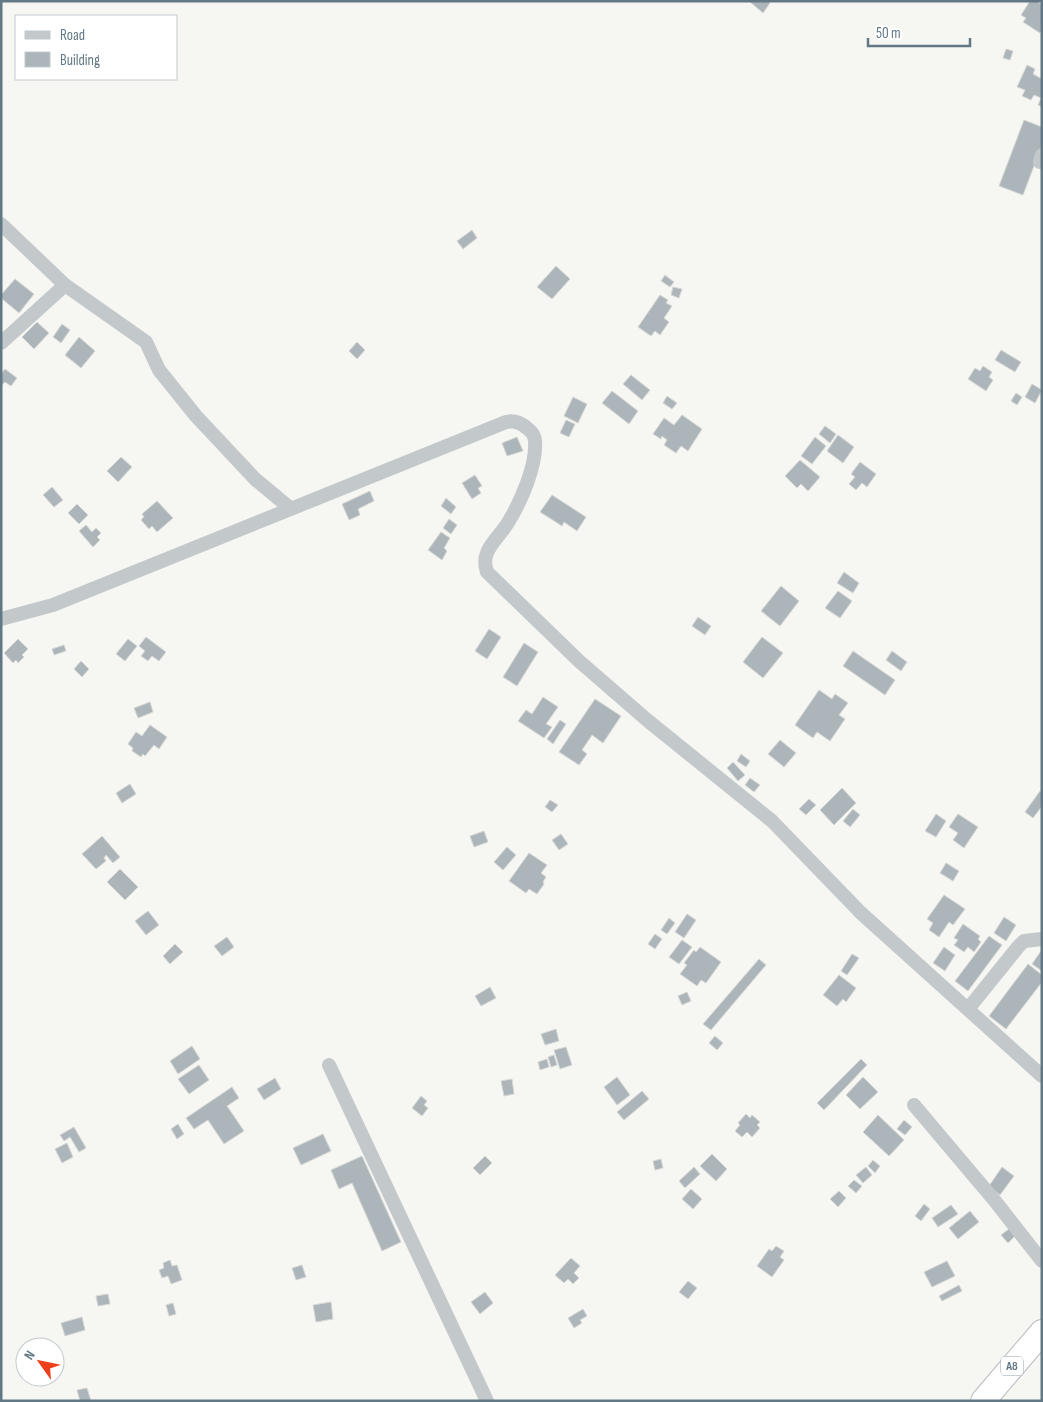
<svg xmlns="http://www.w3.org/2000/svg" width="1043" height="1402" font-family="'Sofia Sans Condensed',sans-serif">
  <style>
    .building { fill: #acb5ba; stroke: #d7d7d5 }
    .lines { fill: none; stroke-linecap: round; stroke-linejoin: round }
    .highway-casing { stroke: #b7bbbe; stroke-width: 26 }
    .street { stroke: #c3c8ca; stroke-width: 14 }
    .highway { stroke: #fff; stroke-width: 24 }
    .labels { text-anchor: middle; stroke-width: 5; stroke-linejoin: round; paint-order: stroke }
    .shield { fill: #fff; stroke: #92a0aa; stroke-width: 1 }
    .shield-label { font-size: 12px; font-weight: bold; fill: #637885 }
  </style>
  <rect width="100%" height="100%" fill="#f6f6f2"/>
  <path class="building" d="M749 1H768L770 3 763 13Z
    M1030 1H1037L1042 5V30L1040 33 1023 22 1026 18 1021 15Z
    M1006 49 1013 51 1010 60 1003 58Z
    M1027 65 1035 69 1033 74 1042 79V107L1038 105 1041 98 1034 95 1031 100 1022 96 1025 90 1017 87Z
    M1024 120 1042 127V145L1023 195 999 186Z
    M472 230 477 238 463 249 457 241Z
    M556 266 570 279 552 299 537 287Z
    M665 275 674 282 670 287 661 281Z
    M15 279 34 294 19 313 1 298V295Z
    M673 287 682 289 679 298 671 295Z
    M660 295 668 300 666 303 672 306 664 318 669 322 660 335 655 331 651 336 638 327Z
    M37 322 49 333 34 349 22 337Z
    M62 324 70 330 61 343 53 337Z
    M79 337 95 351 81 368 65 355Z
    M357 342 365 350 357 359 349 351Z
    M1001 350 1021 362 1015 372 995 360Z
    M983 366 992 372 989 377 993 380 986 391 968 379 975 368 980 371Z
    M5 369 17 378 11 386 5 382 1 386V374Z
    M631 375 650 390 642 400 623 384Z
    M1032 384 1042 390 1035 403 1025 397Z
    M612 391 638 411 629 424 602 403Z
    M1016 393 1022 397 1017 405 1011 401Z
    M667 396 677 403 672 409 663 403Z
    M573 397 587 404 578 423 564 416Z
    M682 415 702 429 688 451 681 446 676 453 664 445 667 440 662 436 661 439 653 434 664 418 674 425Z
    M566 420 575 424 569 437 560 433Z
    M825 426 836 434 830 443 819 434Z
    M838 435 854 447 843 463 827 451Z
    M517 437 523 451 507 456 502 443Z
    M815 437 826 446 812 464 801 456Z
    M121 457 132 467 118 482 107 471Z
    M800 460 820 477 808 491 801 484 797 488 785 476Z
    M860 462 876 474 867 487 862 483 856 490 849 484 855 477 851 474Z
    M475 475 482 486 478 488 481 493 472 499 462 483Z
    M52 487 63 500 54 507 43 495Z
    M370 491 374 501 358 509 360 515 349 520 342 504Z
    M552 495 586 517 577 531 564 522 562 526 540 512Z
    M446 498 456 507 451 514 441 506Z
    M157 501 173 518 157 532 152 526 149 529 141 520 144 517 142 514Z
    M77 504 88 515 79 524 68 513Z
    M449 519 457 525 451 534 443 528Z
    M86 525 92 532 96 528 101 533 97 537 100 540 93 547 79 531Z
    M441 532 450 538 444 548 447 551 442 560 428 550Z
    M844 572 859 583 853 593 837 583Z
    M781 586 799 601 780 626 761 611Z
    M838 591 852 601 840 618 825 608Z
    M698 617 711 626 705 635 692 626Z
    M489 629 501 637 487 659 475 651Z
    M146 637 166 652 159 661 152 656 148 661 141 656 145 651 139 646Z
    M762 637 783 653 763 678 743 662Z
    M18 639 28 649 22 655 24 657 18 663 16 660 13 663 4 653Z
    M128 639 137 646 125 661 116 654Z
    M524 643 538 652 517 686 503 677Z
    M64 645 66 651 54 655 52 649Z
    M853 651 895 680 885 695 843 666Z
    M892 651 907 662 901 671 886 660Z
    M81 661 89 669 82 677 74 669Z
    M819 690 832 699 835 694 848 703 839 715 845 719 830 741 817 732 813 738 795 725Z
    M543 697 558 707 546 724 552 727 544 738 518 721 526 710 532 714Z
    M595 699 621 716 603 743 592 735 582 750 587 754 579 765 559 752Z
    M150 702 153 712 138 718 134 708Z
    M560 720 566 724 553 744 547 739Z
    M150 725 167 737 159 749 154 745 145 756 143 754 141 757 132 751 133 748 128 744 136 732 142 736Z
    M780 740 796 753 784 767 768 754Z
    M741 754 750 761 746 767 737 761Z
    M733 762 745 775 738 781 727 768Z
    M750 778 760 785 754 792 745 785Z
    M130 784 136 794 122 803 116 793Z
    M842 788 856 803 834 825 820 810Z
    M1040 791 1042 792V806L1033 818 1025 812Z
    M809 799 816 805 806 815 799 809Z
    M550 800 558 805 552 812 545 807Z
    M853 809 860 815 850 827 843 821Z
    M936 814 946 821 936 837 925 831Z
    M958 814 978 827 964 848 953 840 958 833 949 827Z
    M484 831 488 842 474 847 470 836Z
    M561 834 568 844 559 850 552 840Z
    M102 836 120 857 113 863 106 855 104 858 106 861 96 869 82 854Z
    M507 847 516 855 503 870 494 862Z
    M529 853 547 865 541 873 546 877 543 882 544 884 537 894 529 889 526 893 509 881Z
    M946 863 959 871 953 881 940 873Z
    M120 869 138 887 125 900 107 882Z
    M944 895 965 909 953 925 949 922 939 937 929 930 933 923 927 919Z
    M148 911 159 925 146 935 135 921Z
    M687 914 696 920 684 938 675 932Z
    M1004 917 1016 925 1006 941 994 933Z
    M669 918 675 923 667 934 661 930Z
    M963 924 980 936 978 939 981 942 974 952 968 947 964 952 954 945 958 940 954 938Z
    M655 934 662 939 655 949 648 944Z
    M989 936 1002 945 968 991 955 981Z
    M227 937 234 947 222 956 214 946Z
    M682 940 692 947 679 964 669 957Z
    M175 944 183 952 170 964 163 956Z
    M700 947 721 962 706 983 701 980 697 986 680 974 687 965 684 963 694 950 696 952Z
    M944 947 955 955 945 971 933 963Z
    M1041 951 1042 952V971L1032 964Z
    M852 954 859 958 847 975 841 971Z
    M759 959 766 965 711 1030 703 1024Z
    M1028 964 1042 975V982L1006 1029 989 1016Z
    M839 975 856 988 846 1002 843 999 837 1006 823 995Z
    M490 987 496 998 481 1006 475 996Z
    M687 992 691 1001 682 1005 678 996Z
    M556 1029 559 1041 545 1045 541 1034Z
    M715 1036 723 1043 717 1050 709 1043Z
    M192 1046 200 1059 178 1074 170 1061Z
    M566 1047 572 1065 560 1069 554 1050Z
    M554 1055 557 1065 551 1067 548 1057Z
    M547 1059 549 1067 540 1070 538 1062Z
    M861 1059 867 1065 824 1110 817 1103Z
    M199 1065 209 1080 189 1094 178 1079Z
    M617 1077 630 1095 617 1105 604 1087Z
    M863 1077 878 1092 860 1109 846 1095Z
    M275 1078 281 1089 264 1100 257 1089Z
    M512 1079 514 1094 504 1096 501 1081Z
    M232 1087 239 1098 227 1106 244 1131 224 1144 208 1120 194 1129 186 1118Z
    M642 1091 649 1099 624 1120 617 1112Z
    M421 1096 427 1101 424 1105 428 1108 422 1116 412 1108Z
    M746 1114 750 1118 752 1115 760 1122 757 1125 760 1128 752 1137 747 1132 742 1137 735 1131 740 1125 738 1123Z
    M878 1115 904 1140 889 1156 863 1132Z
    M904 1120 912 1127 905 1135 897 1129Z
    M178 1124 184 1134 177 1139 171 1129Z
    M74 1127 86 1148 79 1152 70 1137 64 1141 60 1135Z
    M323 1134 331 1151 301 1165 293 1148Z
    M67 1143 73 1157 62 1163 55 1149Z
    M712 1154 727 1169 716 1181 700 1166Z
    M362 1156 401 1242 382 1251 352 1183 339 1189 331 1170Z
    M485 1156 492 1163 480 1175 473 1168Z
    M661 1159 663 1168 655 1170 653 1161Z
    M873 1160 880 1166 875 1173 868 1166Z
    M694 1167 700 1174 685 1188 679 1181Z
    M866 1167 872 1175 863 1183 856 1175Z
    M1002 1167 1014 1176 1000 1195 989 1186Z
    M854 1180 862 1186 856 1193 848 1186Z
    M691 1189 702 1199 693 1209 682 1199Z
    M839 1191 846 1198 838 1207 830 1199Z
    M924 1204 930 1209 921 1221 915 1216Z
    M951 1205 958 1214 938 1227 932 1218Z
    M970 1211 979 1222 958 1239 949 1228Z
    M1009 1229 1015 1236 1008 1243 1001 1235Z
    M776 1246 784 1251 780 1257 784 1260 772 1277 757 1266 769 1249 772 1251Z
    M571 1258 580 1266 574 1273 579 1278 573 1284 568 1279 564 1283 555 1275Z
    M170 1260 172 1266 177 1265 182 1280 171 1284 168 1276 162 1278 159 1270 164 1268 163 1263Z
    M947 1261 955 1276 932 1287 924 1272Z
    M302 1265 306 1277 296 1280 292 1268Z
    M688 1281 697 1288 688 1299 679 1292Z
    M959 1285 962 1291 942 1301 939 1296Z
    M485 1292 493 1303 480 1314 471 1302Z
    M108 1294 110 1304 98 1306 96 1296Z
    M331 1302 333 1319 316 1322 313 1305Z
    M173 1303 176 1314 169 1316 166 1305Z
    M583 1309 587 1316 580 1320 582 1323 574 1328 568 1318Z
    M82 1317 85 1330 65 1336 61 1323Z
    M87 1388 91 1401H80L77 1390Z"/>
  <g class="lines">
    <g class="highway-casing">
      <path id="highway" d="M983 1401 1042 1332"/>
    </g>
    <path class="street" d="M1040 162 1042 155
      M1 224 65 285 146 342 159 370 196 416 255 479 291 509
      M1 343 65 285
      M1 619 53 605 506 422C514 420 521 423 527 428 531 431 535 436 535 441 537 465 521 501 509 521 503 532 491 542 487 553 484 560 485 566 487 572L579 661 647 720 772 821 861 913 1042 1076
      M968 1009 1018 947 1024 941 1042 939
      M329 1065 487 1401
      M914 1105 995 1201 1042 1261"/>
    <use href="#highway" class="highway"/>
  </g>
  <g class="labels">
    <rect class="shield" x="1001" y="1356.5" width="22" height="19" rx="4"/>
    <g class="shield-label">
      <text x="1012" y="1370">A8</text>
    </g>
  </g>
  <rect width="1043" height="1402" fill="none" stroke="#637885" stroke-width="5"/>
  <rect x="15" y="15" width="162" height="65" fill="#ffffff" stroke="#c1c9ce"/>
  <rect x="25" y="31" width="25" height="8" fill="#c3c8ca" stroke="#c1c9ce"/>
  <text x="60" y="40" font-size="15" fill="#637885">Road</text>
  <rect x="25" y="52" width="25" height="15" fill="#acb5ba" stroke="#c1c9ce"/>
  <text x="60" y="65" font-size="15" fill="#637885">Building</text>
  <g transform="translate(40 1362) rotate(303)"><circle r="24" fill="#ffffff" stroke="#c1c9ce"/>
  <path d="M0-4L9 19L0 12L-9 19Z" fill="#ee3f1b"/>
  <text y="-8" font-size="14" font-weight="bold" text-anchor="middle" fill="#637885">N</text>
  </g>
  <path d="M868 38v8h102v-8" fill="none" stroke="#637885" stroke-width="2.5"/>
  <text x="876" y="38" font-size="15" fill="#637885" stroke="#ffffff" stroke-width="4" paint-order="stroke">50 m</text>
</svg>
